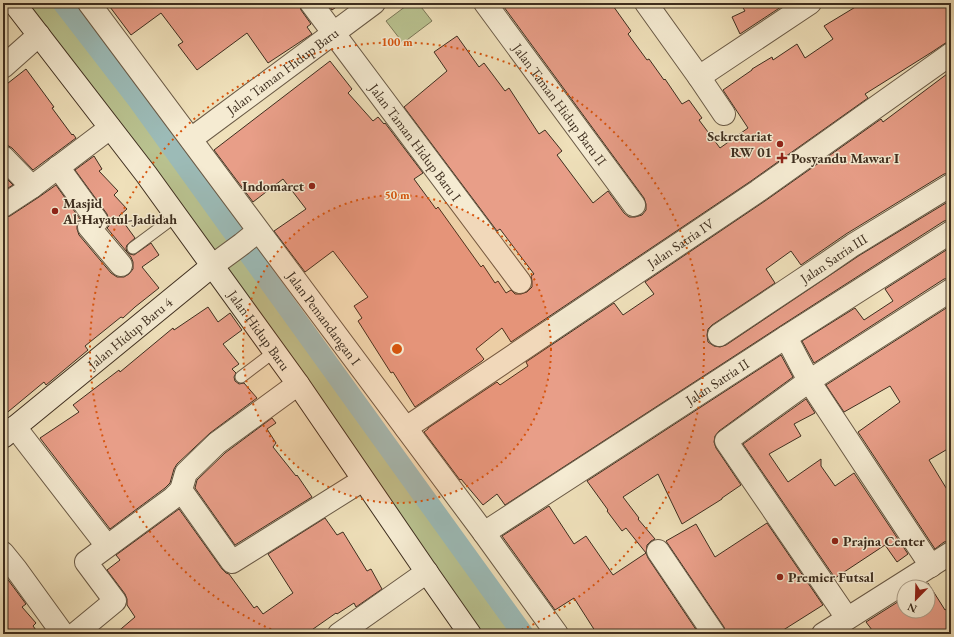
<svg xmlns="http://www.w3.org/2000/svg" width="954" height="637" font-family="'EB Garamond',serif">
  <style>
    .green { fill: #b9c290; stroke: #7c7858 }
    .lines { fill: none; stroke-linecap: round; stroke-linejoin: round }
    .canal { stroke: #9cbbb7; stroke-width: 21 }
    .building { fill: #e89e88; stroke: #3e2e1f }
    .lane-casing { stroke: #6a5a46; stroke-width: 13 }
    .street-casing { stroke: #6a5a46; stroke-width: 24 }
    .secondary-casing { stroke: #3e2e1f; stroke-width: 24 }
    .lane { stroke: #f5ebd2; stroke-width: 11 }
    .street { stroke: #f5ebd2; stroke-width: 22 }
    .secondary { stroke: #f5ebd2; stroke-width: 22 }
    .rail { stroke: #3e2e1f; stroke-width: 3; stroke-dasharray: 7 7; stroke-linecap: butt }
    .ring { fill: none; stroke: #d7550e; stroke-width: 2; stroke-dasharray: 2 4 }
    .poi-dot { fill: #8f2418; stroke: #f5ebd2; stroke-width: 1.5 }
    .labels { text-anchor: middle; stroke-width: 3; stroke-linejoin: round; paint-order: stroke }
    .street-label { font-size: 14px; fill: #3e2e1f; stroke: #f5ebd2 }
    .poi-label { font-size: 14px; font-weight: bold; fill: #3e2e1f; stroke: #f5ebd2; text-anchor: start }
    .centre { fill: #d7550e; stroke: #f5ebd2; stroke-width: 2 }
    .ring-label { font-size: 12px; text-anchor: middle; font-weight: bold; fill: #d7550e; stroke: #f5ebd2; stroke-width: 3; stroke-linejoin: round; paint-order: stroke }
  </style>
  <rect width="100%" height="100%" fill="#efe0ba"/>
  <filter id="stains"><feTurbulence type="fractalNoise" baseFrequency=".005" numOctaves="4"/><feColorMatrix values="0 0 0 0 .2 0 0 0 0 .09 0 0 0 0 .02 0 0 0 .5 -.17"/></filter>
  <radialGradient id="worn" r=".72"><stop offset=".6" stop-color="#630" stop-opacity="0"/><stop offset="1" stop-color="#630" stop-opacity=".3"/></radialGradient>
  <path class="green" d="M14 3H63L176 153 523 634H470Z
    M410 3H418L432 21 403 43 386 21Z"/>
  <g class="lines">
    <path class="canal" d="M63 3 138 100 523 634"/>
  </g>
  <path class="building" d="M107 3H299L301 10 311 24 307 27 312 34 268 63 247 33 197 70 178 45 183 42 161 13 131 35Z
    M327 3H342L332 10Z
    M501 3H611L631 31 628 34 647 60 649 59 664 80 665 79 682 104 689 100 702 118 699 120 720 148 748 128 723 90 752 70V69L772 57 773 60 797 44 805 58 833 39 824 26 862 3H951V40L944 44 932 52 865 94 868 98 751 181 511 342 502 328 476 349 484 359 482 361 415 407 393 372 391 373 358 321 362 318 354 306 368 297 333 251 305 272 274 231 306 209 283 179 253 202 214 150 330 61 352 89 348 93 373 121 378 117 384 124 385 123 423 173 414 179 436 209 438 207 481 267 483 265 495 283 498 281 506 293 511 290 515 294H521L527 292 532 287V281L531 276 534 274 500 229 497 231 404 107 447 71 434 52 457 36 479 67 484 63 505 91 509 88 539 134 545 130 562 151 557 155 593 203 608 191 624 213 629 217H635L642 215 646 210V204L644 198Z
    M740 3H787L740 34 732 17 745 11Z
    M26 69 54 107 52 108 72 135 73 134 76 138 33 170 12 148 7 145H3V87Z
    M951 71V173L944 174 846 234 801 265 791 251 766 269 775 283 712 325 708 329 707 335 708 342 714 346 720 347 726 345 860 255 951 200V220L944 221 779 327 505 505 497 494 483 505 461 479 460 480 424 432 428 429V428L497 382 500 385 528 366 526 362 614 303 623 315 654 294 645 282 765 201 881 119 883 122Z
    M94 156 102 169 99 171 118 191 114 195 127 209 119 216 135 238 127 245 126 248 127 252 130 254 134 255 151 243 159 255 142 267 159 288 135 307 123 318 121 317 85 346 88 350 46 385 44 382 3 416V218L10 216 39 197 56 185 80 219 77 223V229L79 235 111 273 117 277H124L129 274 133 269V262L131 257 107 228 109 226V220L107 214 75 170Z
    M3 175 13 185 3 191Z
    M951 247V278L944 279 814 363 802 341 855 308 864 320 893 301 885 289Z
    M951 305V447L929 460 951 496V541L944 542 935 549 858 432 900 402 890 386 844 412 826 385Z
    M208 307 218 322 230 313 242 330 223 344 239 364 232 369 236 373 234 377 235 381 239 384 244 383 257 398 210 433 177 464 174 469 170 483 165 488 110 529 40 438 79 412 73 405 119 370 120 372 173 328 174 330Z
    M781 355 793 377 719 431 715 436 714 442 716 448 741 485 722 498V499L682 524 658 474 623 497 639 518 638 519 655 539 651 541 647 545 646 553 626 528 622 531 607 511 608 510 587 481Z
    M806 399 815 413 794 424 801 436 769 454 788 482 821 459V466L835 486 854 473 908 554 897 562 885 545 835 578 743 444Z
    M272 418 276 423 267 429 276 443 273 447 296 476 297 475 312 497 235 545 195 488 197 480 225 453Z
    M549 506 574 544 586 536 613 575 646 553 648 558 699 634H597L574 598 555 610 502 536Z
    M179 509 222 569 226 573 229 574 254 608 257 606 263 614 293 593 268 554 325 518 337 535 343 532 367 571 371 569 382 589 356 607 354 603 337 614 336 613 306 634H115L135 617 127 605V599L125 594 107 570 120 560 116 555Z
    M767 523 823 605 777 634H726L724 627 668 544 666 541 696 524 715 557Z
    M3 573 26 604 22 607 36 623 33 626 39 634H3Z
    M928 583 945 610 951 606V634H875L866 622 904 598V611H928V587H921Z"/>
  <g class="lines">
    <g class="lane-casing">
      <path id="lane" d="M133 248 176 216
        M241 377 274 352"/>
    </g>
    <g class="street-casing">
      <g id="street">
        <path id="s1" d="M89 3 484 533 557 634"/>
        <path id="s2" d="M311 3 520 282"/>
        <path id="s3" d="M485 3 634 205"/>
        <path d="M646 3 699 77 724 114"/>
        <path d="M3 67 39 35"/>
        <path d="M699 77 810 3"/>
        <path id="s4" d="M191 139 374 3"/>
        <path d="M3 157 32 187"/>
        <path d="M58 167 97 221 89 227 121 265"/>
        <path d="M3 206 32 187 110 128"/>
        <path d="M212 266 242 244 258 231"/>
        <path id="s5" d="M719 335 821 267 853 245 951 185"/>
        <path d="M786 337 809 381 931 566"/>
        <path d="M15 427 107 546"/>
        <path id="s6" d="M406 428 758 191 951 54"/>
        <path d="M181 490 232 562 363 480"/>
        <path id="s7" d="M484 533 786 337 951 232"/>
        <path d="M658 551 714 634"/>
        <path d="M3 553 16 569 63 634"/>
        <path d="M847 618 726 441 809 381 951 290"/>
        <path d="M75 634 115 601 86 562 173 498 181 490 186 473 217 443 298 384"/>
        <path d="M339 634 427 572"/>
        <path d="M823 634 951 553"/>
      </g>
    </g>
    <g class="secondary-casing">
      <g id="secondary">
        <path id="s8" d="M14 3 146 174 298 384 426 571 470 634"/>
        <path id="s9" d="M3 437 212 266"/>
      </g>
    </g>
    <use href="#lane" class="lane"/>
    <use href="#street" class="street"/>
    <use href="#secondary" class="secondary"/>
    <path class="rail" d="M3 5 5 3"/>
  </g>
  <circle cx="397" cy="349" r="154" fill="#d7550e" fill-opacity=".12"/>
  <g class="ring">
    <circle cx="397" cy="349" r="154"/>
    <path d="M282 634A307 307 0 1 1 512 634"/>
  </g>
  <g class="poi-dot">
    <circle cx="780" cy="144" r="4"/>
    <path d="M780 152h4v4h4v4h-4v4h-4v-4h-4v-4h4z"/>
    <circle cx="312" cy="186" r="4"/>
    <circle cx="55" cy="211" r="4"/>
    <circle cx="835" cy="541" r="4"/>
    <circle cx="780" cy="577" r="4"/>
  </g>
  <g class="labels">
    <g class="street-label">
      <text dy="5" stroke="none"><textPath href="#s4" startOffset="114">Jalan Taman Hidup Baru</textPath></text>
      <text dy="5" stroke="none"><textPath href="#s3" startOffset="126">Jalan Taman Hidup Baru II</textPath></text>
      <text dy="5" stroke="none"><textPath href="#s2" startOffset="174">Jalan Taman Hidup Baru I</textPath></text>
      <text dy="5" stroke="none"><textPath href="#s6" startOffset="331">Jalan Satria IV</textPath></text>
      <text dy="5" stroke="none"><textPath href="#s5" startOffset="138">Jalan Satria III</textPath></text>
      <text dy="5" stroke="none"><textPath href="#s1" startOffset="393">Jalan Pemandangan I</textPath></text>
      <text dy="5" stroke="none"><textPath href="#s8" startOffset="409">Jalan Hidup Baru</textPath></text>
      <text dy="5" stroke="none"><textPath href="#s9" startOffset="164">Jalan Hidup Baru 4</textPath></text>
      <text dy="5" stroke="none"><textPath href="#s7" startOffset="278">Jalan Satria II</textPath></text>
    </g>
    <g class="poi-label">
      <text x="772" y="141" text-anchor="end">Sekretariat<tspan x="772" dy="16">RW 01</tspan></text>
      <text x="791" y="163">Posyandu Mawar I</text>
      <text x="304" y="191" text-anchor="end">Indomaret</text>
      <text x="63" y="208">Masjid<tspan x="63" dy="16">Al-Hayatul-Jadidah</tspan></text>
      <text x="843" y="546">Prajna Center</text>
      <text x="788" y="582">Premier Futsal</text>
    </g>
  </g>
  <circle cx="397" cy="349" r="6" class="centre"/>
  <g class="ring-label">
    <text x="397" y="46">100 m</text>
    <text x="397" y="199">50 m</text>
  </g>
  <rect width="954" height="637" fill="none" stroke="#efe0ba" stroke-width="16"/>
  <rect x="4" y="4" width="946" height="629" fill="none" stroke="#3e2e1f" stroke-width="2"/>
  <rect x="8" y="8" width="938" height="621" fill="none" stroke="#3e2e1f"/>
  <g transform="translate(916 599) rotate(203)"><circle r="19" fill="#f5ebd2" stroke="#ac9f8a"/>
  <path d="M0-3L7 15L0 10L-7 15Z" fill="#8f2418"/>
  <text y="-6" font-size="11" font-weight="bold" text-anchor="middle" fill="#3e2e1f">N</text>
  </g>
  <rect width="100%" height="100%" filter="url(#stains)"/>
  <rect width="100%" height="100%" fill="url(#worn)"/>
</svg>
